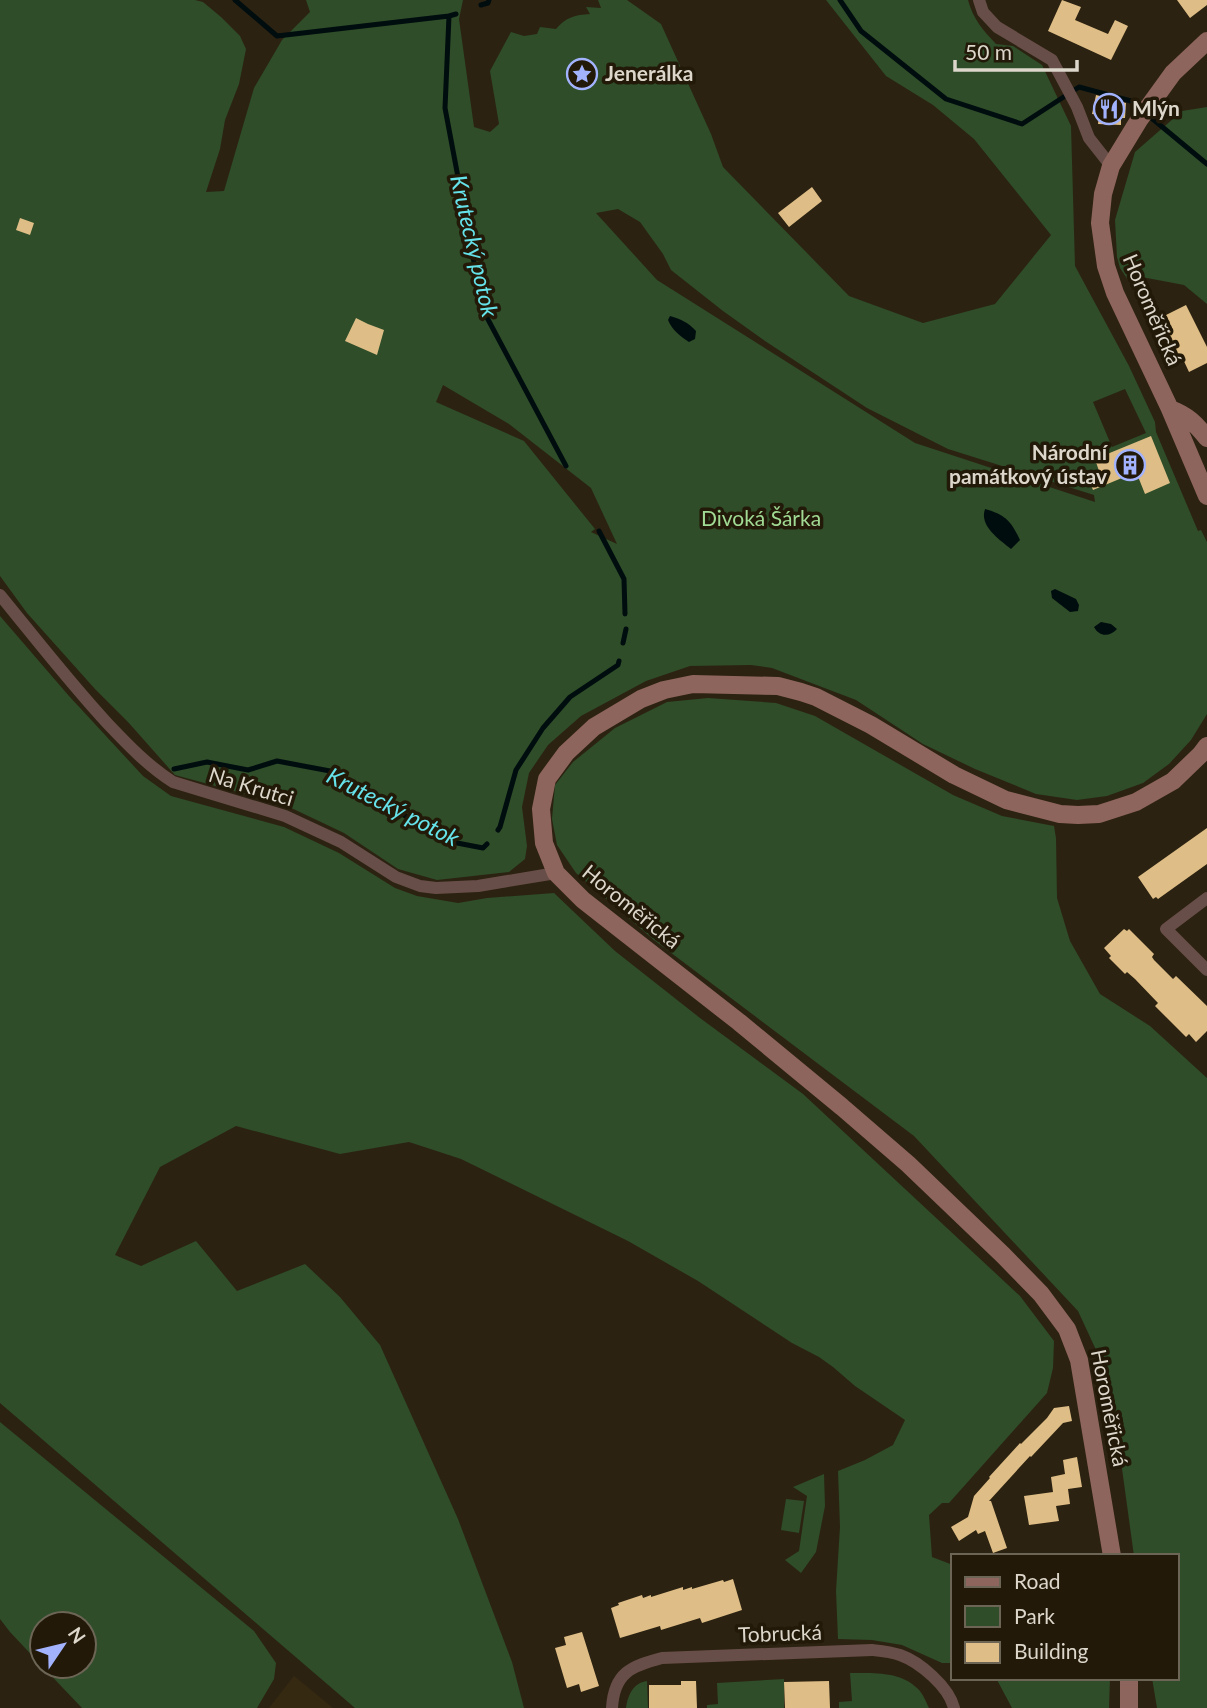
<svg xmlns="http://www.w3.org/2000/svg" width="1207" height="1708" font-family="Lato,sans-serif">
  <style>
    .built { fill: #362911 }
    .green { fill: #2e4d28; fill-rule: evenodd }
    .water { fill: #000d0f }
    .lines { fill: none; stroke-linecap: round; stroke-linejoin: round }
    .stream { stroke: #000d0f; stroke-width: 5 }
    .building { fill: #debe86 }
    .street { stroke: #684e48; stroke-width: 12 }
    .secondary { stroke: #8e655c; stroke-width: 18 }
    .labels { text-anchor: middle; stroke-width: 7; stroke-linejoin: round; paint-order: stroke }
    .poi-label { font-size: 21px; font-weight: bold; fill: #dcd6cb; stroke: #221908; text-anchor: start }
    .street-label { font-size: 21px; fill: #dcd6cb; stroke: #221908 }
    .park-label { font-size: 21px; fill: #a1da94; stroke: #221908 }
    .water-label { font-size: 23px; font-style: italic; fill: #66e3ea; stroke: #221908 }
  </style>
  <rect width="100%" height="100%" fill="#2c2211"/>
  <path class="built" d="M294 1676 333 1708H269Z"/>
  <path class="green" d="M0 0H195L203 2 221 17 240 36 246 49 239 84 225 120 220 149 206 192 224 191 254 88 282 40 310 12 306 0H463L459 19 474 127 490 132 499 124 490 71 511 32 524 36 537 34 540 27 556 29C566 17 575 15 590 14L586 7 601 8 598 0H627L661 24 711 134 723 167 849 296 923 323 995 304 1051 235 974 139 933 105 886 76 826 0H968C973 19 983 30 996 44L1013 46 1042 65 1071 126 1075 266 1129 366 1155 422 1156 432 1198 531 1201 530 1207 542V714L1191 740 1169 764 1143 783 1107 796 1077 800 1036 794 975 769 923 744 856 700 772 668 751 665 690 666 646 681 581 716 548 745 529 773 522 807 527 846 525 859 509 872 437 880 398 869 344 833 285 805 175 775 128 722 95 689 27 613 0 576ZM618 209 640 222 663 254 671 270 723 311 765 341 867 408 948 449 1094 495 1095 502 915 443 657 280 596 213ZM443 385 509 424 591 488 617 544 591 532 595 529 524 441 436 402ZM1125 389 1146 433 1112 447 1093 402Z
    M1207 107V304L1184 285 1147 278 1128 280 1120 268 1117 257 1115 220 1135 152 1182 111Z
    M0 616 69 696 143 776 171 796 284 827 339 853 395 888 417 896 458 903 487 898 554 893 615 951 700 1018 803 1094 1020 1296 1054 1341 1053 1368 1047 1393 949 1503H942L929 1515 932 1557 953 1565V1663H942L902 1645 872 1640 838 1639 836 1591 840 1527 838 1471 865 1460 893 1445 905 1420 855 1386 833 1367 819 1357 792 1343 698 1281 628 1241 461 1159 409 1142 340 1154 236 1126 160 1167 115 1255 141 1266 196 1241 237 1291 305 1264 340 1297 380 1345 458 1519 512 1662 524 1708H355L0 1403Z
    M708 698 776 703 815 716 953 795 1002 816 1054 826 1056 838 1057 898 1070 941 1100 994 1150 1026 1207 1078V1708H1157L1152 1678H1177V1556H1134L1112 1396 1103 1365 1078 1311 914 1136 654 940 576 873 557 845 552 819 555 785 573 762 615 728 667 702Z
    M0 1422 254 1631 276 1663 274 1679 257 1708H82L42 1666H84V1624H42V1666L10 1632 0 1619Z
    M824 1474 825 1506 816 1552 801 1573 785 1560 799 1551 807 1496 793 1487Z
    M786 1499 804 1501 799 1533 781 1530Z
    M850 1673C872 1673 900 1671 917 1688 923 1693 926 1702 929 1708H839V1702L852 1701Z
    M996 1678H1110L1109 1708H1012Z
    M784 1679V1708H707V1705L718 1704 717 1683Z
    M647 1681 648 1708H626C628 1695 633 1683 647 1681Z"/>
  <path class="water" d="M670 316C681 319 689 323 696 331L695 339 689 342C680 336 672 330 668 320Z
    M985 509C1006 515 1011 521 1020 540L1011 549C999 539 979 526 985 509Z
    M1055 589 1076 599 1079 605 1078 611 1070 612 1052 598 1051 591Z
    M1101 622 1111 624 1117 629C1110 637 1099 637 1094 627Z"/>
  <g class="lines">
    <path class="stream" d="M235 0 277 36 449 16
      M840 0 861 31 946 99 1022 124 1079 87 1131 101 1207 164
      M481 5 488 3 489 0
      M456 14 449 16 445 108 483 310 566 466
      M599 531 624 579 625 614
      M623 643 626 629
      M174 769 207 762 248 770 277 761 330 771 419 824 452 842 483 848 487 844
      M498 830 500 827 516 770 543 728 570 697 618 665 619 661"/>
  </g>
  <path class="building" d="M1062 0 1081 7 1075 20 1108 34 1115 20 1128 26 1111 60 1048 31Z
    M1177 0H1207V5L1190 18Z
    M1096 95 1126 103 1125 118H1121V125L1098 124 1099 115 1092 114Z
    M812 187 822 201 789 227 778 213Z
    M20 218 34 223 30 235 16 230Z
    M1186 305 1207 347V363L1189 372 1182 357 1177 359 1165 334 1169 332 1162 317Z
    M356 318 368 324 384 330 377 355 345 341Z
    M1151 436 1170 483 1145 494 1135 469 1134 473 1093 490 1087 476 1099 471 1095 459Z
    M1207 828V864L1158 899 1156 897 1153 899 1138 877Z
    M1124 929 1127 931 1129 929 1154 954 1152 957 1154 960 1173 979 1176 976 1207 1006V1031L1196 1042 1189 1034 1186 1037 1155 1006 1158 1003 1135 979 1127 972 1125 974 1109 958 1111 956 1104 948Z
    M1069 1406 1072 1421 1063 1423 1031 1457 1030 1456 989 1501H991L1007 1548 993 1553 985 1531 978 1534 976 1530 959 1541 951 1527 968 1517 974 1496 990 1478 989 1477 1020 1443 1021 1444 1047 1418 1054 1408Z
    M1077 1457 1082 1487 1068 1489 1070 1504 1056 1506 1059 1521 1029 1525 1024 1496 1053 1492 1051 1477 1065 1474 1063 1460Z
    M733 1579 742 1610 702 1623 700 1618 661 1630 660 1626 620 1638 611 1608 619 1605 618 1603 642 1595 643 1598 651 1595V1597L683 1587V1590L692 1587V1589L723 1580 724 1582Z
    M582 1632 599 1686 581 1692 579 1684 567 1688 555 1648 566 1645 564 1637Z
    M681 1681H696L697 1708H649V1685H681Z
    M829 1681 830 1708H785L784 1682Z"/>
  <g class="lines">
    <path class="street" d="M979 0 983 12 997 27 1052 60 1077 107 1089 138 1111 166
      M0 595C36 639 70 683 108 724 128 745 148 766 173 782L285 816 341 842 396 877 420 886 436 888 478 886 556 873
      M1207 898 1166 929 1207 970
      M612 1708C614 1673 631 1666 662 1658L872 1650C881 1651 891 1652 900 1655 920 1662 949 1687 954 1708"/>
    <path class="secondary" d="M1207 41 1173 73 1139 120 1111 166 1103 194 1100 223 1106 266 1115 293 1170 409 1207 496
      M1170 409C1187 415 1196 424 1207 438
      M1112 1556 1079 1360 1067 1329 1041 1294 1003 1255 908 1164 842 1107 739 1022 583 900 556 873 544 843 541 809 547 779 566 753 594 727 641 699 664 690 693 684 778 686 801 692 816 697 871 725 954 775 1006 800 1060 814 1078 815 1099 814 1136 802 1173 781 1201 754 1207 746
      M1129 1708V1678"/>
  </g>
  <defs>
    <g id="sight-ring" transform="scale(1.575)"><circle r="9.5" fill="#221908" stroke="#a2b2fd" stroke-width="1.5"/><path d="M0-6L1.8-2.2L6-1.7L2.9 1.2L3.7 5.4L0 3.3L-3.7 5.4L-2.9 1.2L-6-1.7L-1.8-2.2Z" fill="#a2b2fd"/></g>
    <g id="restaurant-ring" transform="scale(1.575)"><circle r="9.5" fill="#221908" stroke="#a2b2fd" stroke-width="1.5"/><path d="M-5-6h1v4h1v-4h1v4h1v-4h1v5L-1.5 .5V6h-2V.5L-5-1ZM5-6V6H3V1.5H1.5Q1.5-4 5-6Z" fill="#a2b2fd"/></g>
    <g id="building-ring" transform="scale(1.575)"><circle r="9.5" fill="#221908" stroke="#a2b2fd" stroke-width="1.5"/><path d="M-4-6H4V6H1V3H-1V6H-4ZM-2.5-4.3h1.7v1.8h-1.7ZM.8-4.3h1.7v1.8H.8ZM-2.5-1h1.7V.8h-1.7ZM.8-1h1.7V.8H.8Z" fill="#a2b2fd"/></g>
  </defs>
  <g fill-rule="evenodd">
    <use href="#sight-ring" x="582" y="74"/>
    <use href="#restaurant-ring" x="1109" y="109"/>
    <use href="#building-ring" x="1130" y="465"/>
  </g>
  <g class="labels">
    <g class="poi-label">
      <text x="605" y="81">Jenerálka</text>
      <text x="1132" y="116">Mlýn</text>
      <text x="1107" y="460" text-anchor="end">Národní<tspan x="1107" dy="24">památkový ústav</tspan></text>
    </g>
    <g class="street-label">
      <text transform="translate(1152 310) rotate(67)" y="7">Horoměřická</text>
      <text transform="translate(251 787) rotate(17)" y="7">Na Krutci</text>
      <text transform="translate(631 907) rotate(39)" y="7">Horoměřická</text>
      <text transform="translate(1109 1408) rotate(79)" y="7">Horoměřická</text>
      <text transform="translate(780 1634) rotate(-2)" y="7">Tobrucká</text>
    </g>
    <g class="park-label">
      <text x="761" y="526">Divoká Šárka</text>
    </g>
    <g class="water-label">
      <text transform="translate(474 246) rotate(77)" y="8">Krutecký potok</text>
      <text transform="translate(393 807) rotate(27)" y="8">Krutecký potok</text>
    </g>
  </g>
  <rect x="951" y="1554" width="228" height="126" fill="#221908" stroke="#6c6556" stroke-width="2"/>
  <rect x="965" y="1577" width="35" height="10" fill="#8e655c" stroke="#6c6556" stroke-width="2"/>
  <text x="1014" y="1589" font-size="21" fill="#dcd6cb">Road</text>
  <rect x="965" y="1606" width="35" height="21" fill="#2e4d28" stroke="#6c6556" stroke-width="2"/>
  <text x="1014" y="1624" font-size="21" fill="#dcd6cb">Park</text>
  <rect x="965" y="1642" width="35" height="21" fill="#debe86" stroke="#6c6556" stroke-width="2"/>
  <text x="1014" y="1659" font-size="21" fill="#dcd6cb">Building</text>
  <g transform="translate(63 1645) rotate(55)"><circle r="33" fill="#221908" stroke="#6c6556" stroke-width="2"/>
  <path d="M0-5L12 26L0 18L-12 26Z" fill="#a2b2fd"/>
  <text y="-10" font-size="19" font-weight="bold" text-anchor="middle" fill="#dcd6cb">N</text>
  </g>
  <path d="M955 60v10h122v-10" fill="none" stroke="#dcd6cb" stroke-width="3.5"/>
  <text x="965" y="60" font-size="21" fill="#dcd6cb" stroke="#221908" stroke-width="5" paint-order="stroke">50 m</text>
</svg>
